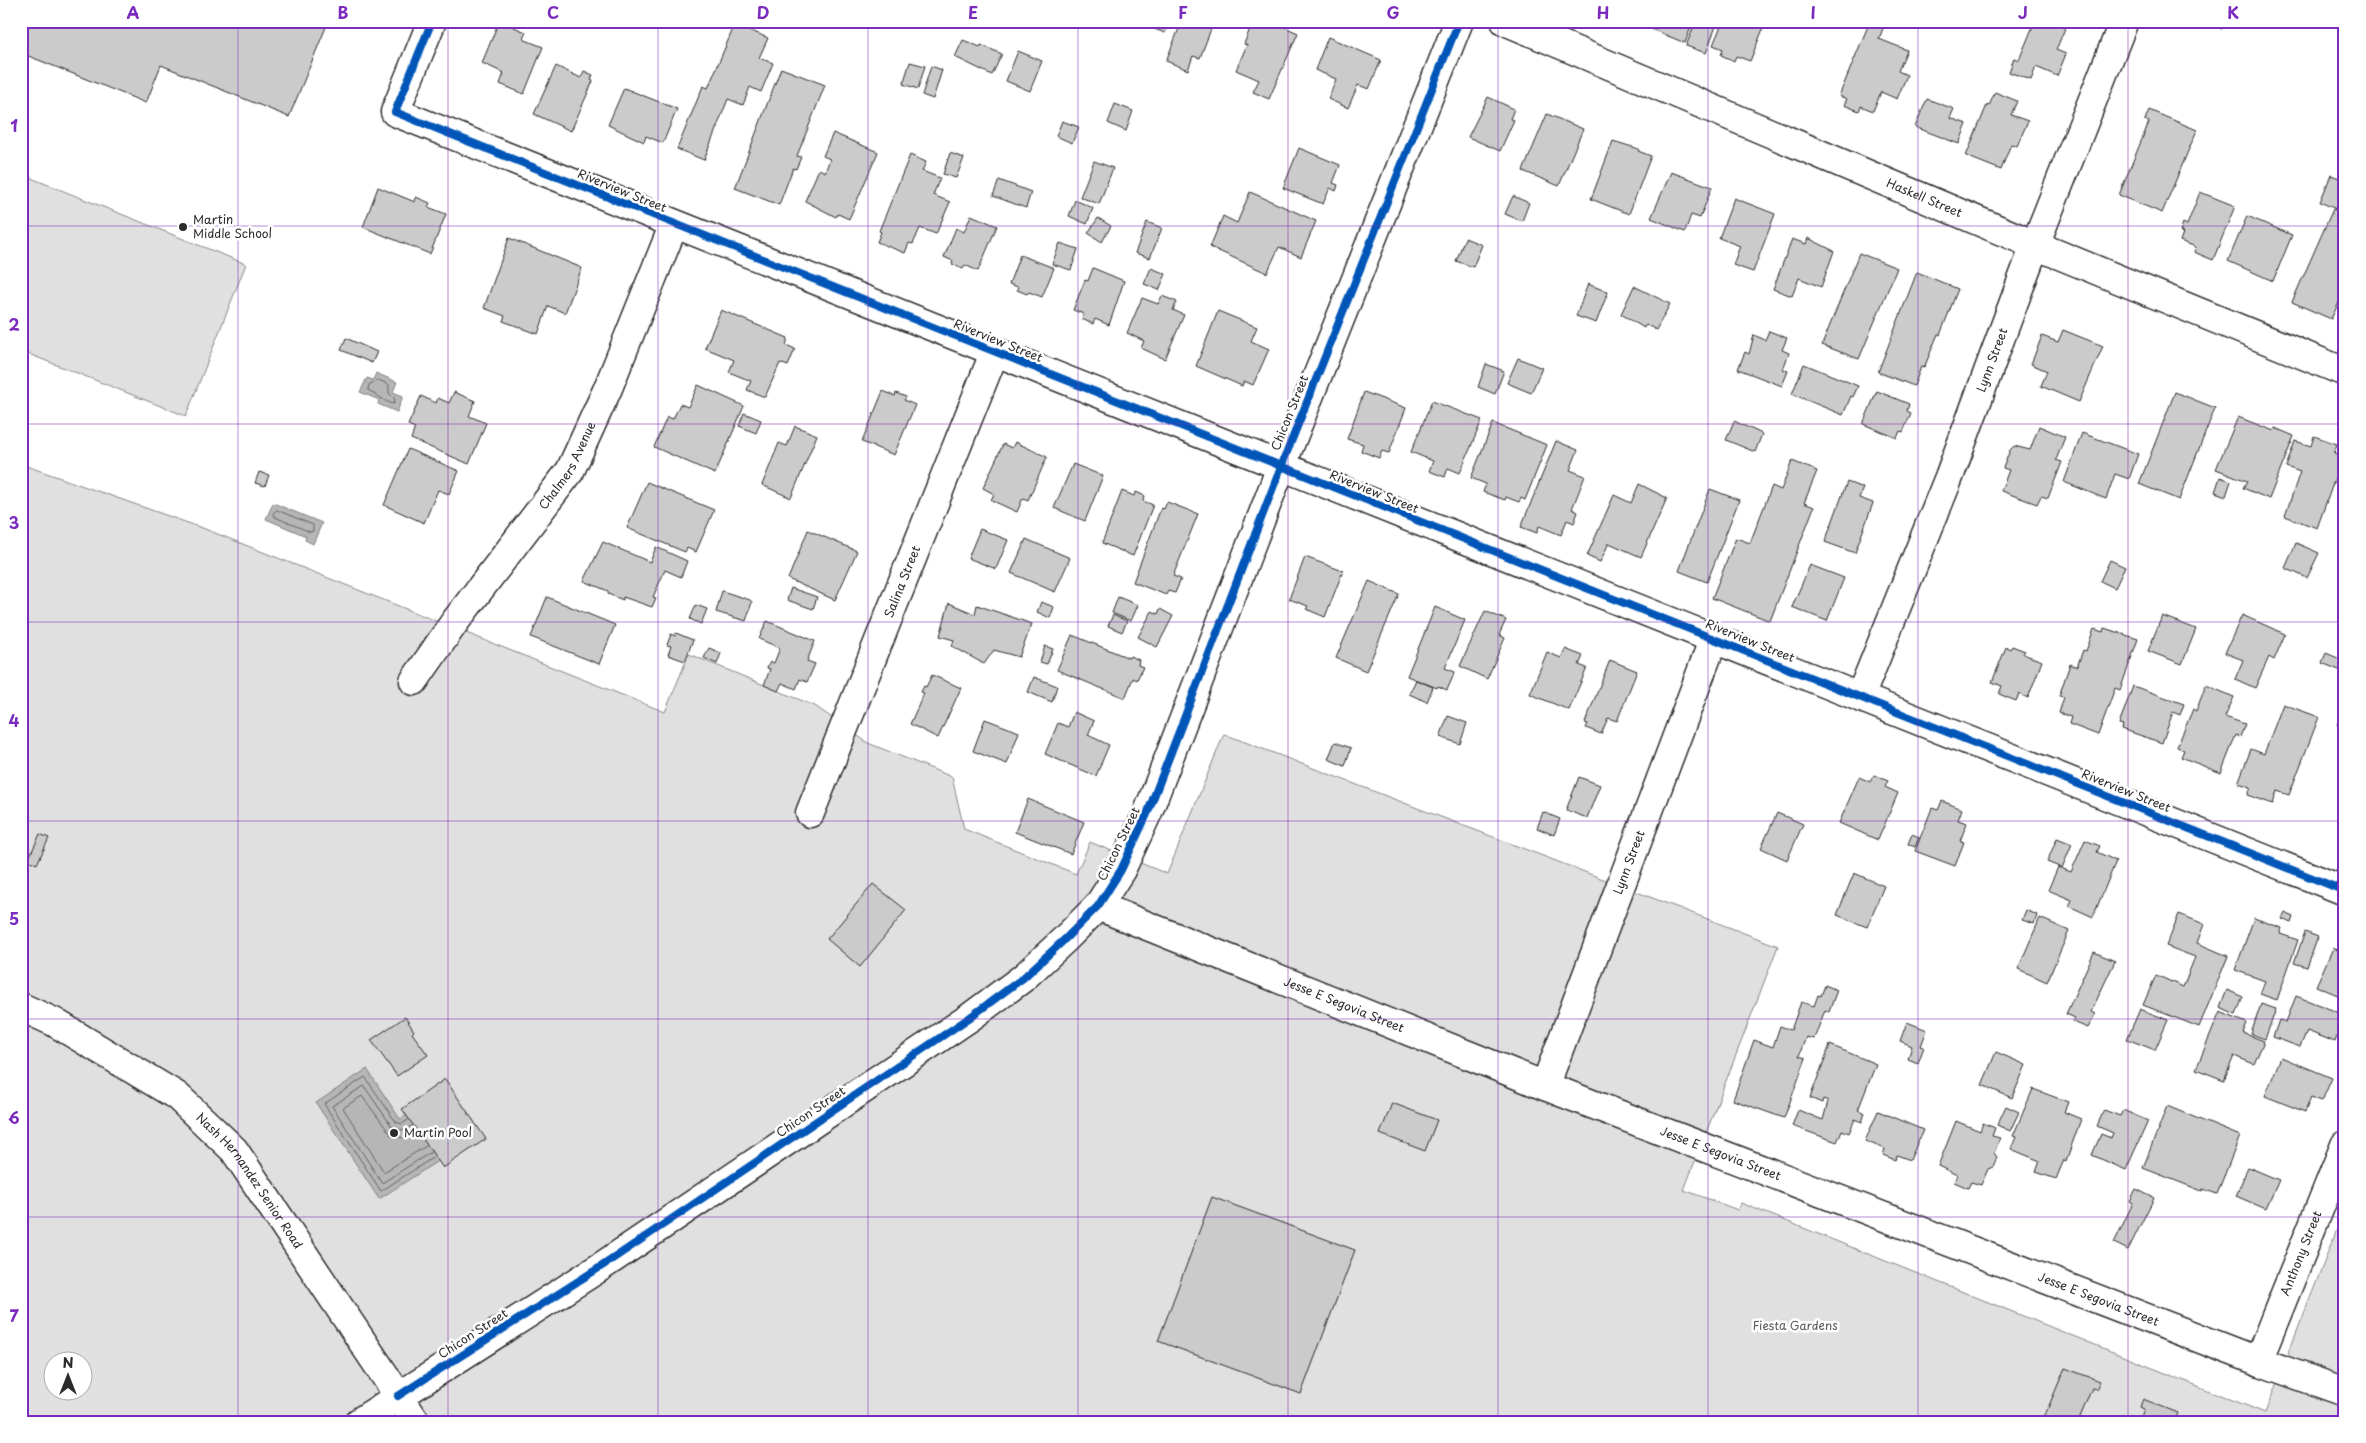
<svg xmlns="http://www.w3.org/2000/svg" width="2366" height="1443" font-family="'Playpen Sans',sans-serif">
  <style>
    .green { fill: #e0e0e0; stroke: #868686; fill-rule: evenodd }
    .water { fill: #b6b6b6; stroke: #7e7e7e }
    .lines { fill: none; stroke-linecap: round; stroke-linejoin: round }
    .shore { stroke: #636363; stroke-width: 1 }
    .building { fill: #cbcbcb; stroke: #2b2b2b }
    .street-casing { stroke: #2b2b2b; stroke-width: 31 }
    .street { stroke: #fff; stroke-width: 28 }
    .cycleway-casing { stroke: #fff; stroke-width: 11 }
    .cycleway { stroke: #0057b8; stroke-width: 8 }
    .grid { fill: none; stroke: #7b2cbf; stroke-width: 1; stroke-opacity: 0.55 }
    .poi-dot { fill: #2b2b2b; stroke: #fff; stroke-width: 2 }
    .labels { text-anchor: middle; stroke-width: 5; stroke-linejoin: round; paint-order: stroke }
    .street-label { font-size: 12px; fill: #2b2b2b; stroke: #fff }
    .poi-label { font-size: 12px; fill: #2b2b2b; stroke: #fff; text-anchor: start }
    .park-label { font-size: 12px; fill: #585858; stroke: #fff }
    .neatline { fill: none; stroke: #7b2cbf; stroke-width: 2 }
    .grid-label { font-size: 16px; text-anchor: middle; font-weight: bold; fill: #7b2cbf }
  </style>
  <rect width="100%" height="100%" fill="#fff"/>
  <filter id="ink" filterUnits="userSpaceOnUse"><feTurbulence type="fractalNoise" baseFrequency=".02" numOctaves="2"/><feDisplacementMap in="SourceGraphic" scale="10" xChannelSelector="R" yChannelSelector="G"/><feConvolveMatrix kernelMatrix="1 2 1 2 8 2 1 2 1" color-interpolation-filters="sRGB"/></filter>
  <g filter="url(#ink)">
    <path class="green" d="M21 174 246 264 186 416 21 351Z
      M21 464 205 529 665 712 689 654 815 706 868 743 952 777 964 829 1076 874 1090 842 1167 874 1224 734 1778 946 1684 1190 1738 1210 1741 1203 2265 1413 2345 1209V1422H21ZM52 1360H82V1390H52Z"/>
    <path class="water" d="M376 373 397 382 393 392 403 396 397 412 378 404 379 400 360 392 367 378 373 380Z
      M273 503 322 523 313 544 305 540 306 536 266 519Z
      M367 1069 400 1119 431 1100 461 1146 379 1199 316 1103Z"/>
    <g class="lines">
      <path class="shore" d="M379 380 389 385V393L395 399 394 404C386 403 376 394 368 390L369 385Z
        M277 510 313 525V531L310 532 275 517 273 514Z
        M408 1120 402 1124 396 1122 365 1077 324 1104 381 1191 434 1157
        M412 1126 403 1130 393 1128 364 1086 332 1106 382 1183 431 1152
        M416 1132 404 1138 391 1135 362 1096 343 1108 384 1172 426 1146"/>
    </g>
    <path class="building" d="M21 21H312L326 27 289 117 161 65 146 103 21 53Z
      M499 21 526 32 523 39 543 47 524 94 500 84 504 73 482 63Z
      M1133 21H1170L1165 33Z
      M1182 21H1214L1200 58 1193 56 1188 70 1166 61Z
      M1253 21H1279L1278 24 1298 33 1269 99 1253 92 1259 80 1236 70 1247 45 1244 44Z
      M1654 21H1693L1685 43 1651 29Z
      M1696 21H1718L1706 53 1686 46Z
      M1723 21H1774L1772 27 1765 24 1750 61 1736 56 1734 61 1721 55 1723 49 1713 45Z
      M1775 21H1792L1788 29 1774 23Z
      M1870 21 1885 23 1879 39 1907 50 1898 71 1907 75 1897 99 1881 92 1873 111 1861 106 1859 111 1844 105 1847 99 1839 96Z
      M2035 21H2068L2056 50 2066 54 2057 76 2036 67 2031 80 2009 72 2014 58 2019 60Z
      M2202 21H2225L2222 29Z
      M735 24 768 38 759 58 773 63 761 92 750 87 743 105 728 99 704 160 677 149 703 86 708 88Z
      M1328 37 1381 60 1369 89 1358 85 1348 108 1328 99 1336 79 1315 70Z
      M963 40 980 47 981 45 1002 54 992 75 955 57Z
      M1018 51 1042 61 1030 91 1006 81Z
      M910 62 925 66 918 89 903 84Z
      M556 66 581 78 584 71 593 75 591 80 593 81 571 131 534 114Z
      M931 66 942 70 933 99 922 95Z
      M781 68 825 85 797 156 801 157 796 169 793 168 779 205 735 188Z
      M624 88 677 109 663 143 646 136 644 142 608 125Z
      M1995 92 2017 101 2011 115 2028 121 2017 146 2011 144 2001 170 1966 156 1987 105 1989 106Z
      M1488 97 1514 109 1510 119 1514 120 1500 151 1468 137Z
      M1927 99 1954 109 1950 118 1967 124 1959 144 1915 127Z
      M1115 104 1133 111 1126 131 1108 123Z
      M2149 110 2197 130 2162 213 2119 195 2149 122 2145 120Z
      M1547 114 1583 129 1559 186 1523 171Z
      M1062 121 1079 127 1072 143 1056 136Z
      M833 133 878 152 849 219 838 214 836 217 805 201 819 169 825 172 830 159 823 156Z
      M1613 141 1639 149 1638 151 1651 156 1629 214 1591 199Z
      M1299 148 1340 165 1333 183 1338 185 1336 191 1330 188 1323 204 1283 188Z
      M950 153 964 158 956 178 943 174Z
      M910 155 926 162 922 171 940 178 933 195 950 202 936 234 920 228 913 244 909 243 905 253 877 242 881 232 879 231Z
      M1094 161 1113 168 1099 204 1080 197Z
      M1671 172 1712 187 1700 218 1691 215 1685 232 1651 218Z
      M2331 175 2345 180V187L2336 209 2320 202Z
      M999 180 1031 192 1026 208 993 196Z
      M378 187 415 202 416 197 430 203 428 207 446 214 430 254 363 227Z
      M1250 192 1316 221 1301 257 1279 247 1267 273 1210 247 1223 216 1237 223Z
      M2200 192 2235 206 2213 260 2194 252 2196 247 2180 241 2183 233 2180 232 2183 223 2187 225Z
      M1513 196 1529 203 1522 221 1505 214Z
      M1734 198 1775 214 1753 272 1733 265 1740 246 1719 238Z
      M1075 200 1093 208 1087 224 1069 216Z
      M2333 209 2345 214V290L2331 319 2292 302Z
      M971 215 997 226 978 271 965 265 963 269 952 264 953 261 944 257 956 228 964 232Z
      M2247 216 2292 235 2273 281 2228 261Z
      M1098 218 1111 226 1102 242 1088 233Z
      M1147 222 1162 228 1150 258 1135 253Z
      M509 238 582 268 565 313 548 306 538 334 503 321 505 316 484 308Z
      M1465 238 1482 245 1473 267 1456 261Z
      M1808 238 1834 251 1821 287 1799 278 1792 296 1773 289 1792 239 1806 244Z
      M1060 243 1078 249 1071 270 1052 264Z
      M1859 253 1897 268 1859 359 1822 345Z
      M1020 255 1054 268 1042 297 1029 292 1027 294 1017 290 1018 287 1009 284Z
      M1093 268 1124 281 1109 325 1095 319 1093 324 1082 319 1084 314 1073 310 1085 280 1088 281Z
      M1151 268 1166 274 1159 290 1144 284Z
      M1917 272 1958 289 1940 335 1938 334 1924 368 1921 367 1914 386 1878 372Z
      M1588 284 1608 292 1596 323 1576 316Z
      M1634 286 1670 304 1656 330 1646 324 1644 328 1621 314Z
      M1162 296 1177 302 1173 310 1184 315 1165 359 1141 348 1144 341 1127 333 1142 298 1158 304Z
      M721 310 788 338 786 345 795 349 788 366 780 363 765 397 747 390 751 381 729 372 734 360 705 348Z
      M1218 311 1257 327 1251 341 1269 349 1253 385 1244 381 1242 386 1196 366Z
      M2063 330 2103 346 2079 402 2041 386 2047 371 2031 364 2042 336 2058 342Z
      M1769 331 1787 338 1782 350 1789 353 1783 369 1788 371 1782 386 1738 369 1745 352 1749 354 1754 335 1765 340Z
      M346 338 377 352 372 363 341 350Z
      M1518 358 1542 368 1531 393 1507 383Z
      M1486 364 1504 371 1495 394 1478 387Z
      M1804 364 1858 386 1853 397 1851 396 1843 415 1792 394Z
      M698 385 744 406 715 474 654 447 667 417 673 419 680 404 688 407Z
      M883 391 895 396 896 393 906 397 904 400 915 405 894 455 862 442Z
      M1877 391 1909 404 1907 411 1911 413 1903 432 1900 431 1897 438 1863 424Z
      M454 392 475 401 469 416 486 423 469 464 411 439 415 428 408 425 421 396 436 403 438 398 449 403Z
      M1364 392 1406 408 1389 453 1382 451 1379 458 1361 451 1363 444 1347 439Z
      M2175 392 2215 408 2179 500 2139 484Z
      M1432 401 1482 420 1460 473 1448 468 1445 477 1429 471 1433 461 1411 452Z
      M744 413 761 420 756 433 739 426Z
      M2238 417 2274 431 2275 428 2294 436 2269 499 2243 488 2247 481 2216 469Z
      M1734 421 1762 434 1755 452 1726 440Z
      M1493 423 1547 445 1525 500 1521 498 1519 502 1506 497 1505 500 1483 492 1486 484 1471 478Z
      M795 426 817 435 791 498 762 485 779 443 787 446Z
      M2039 426 2065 437 2056 460 2062 462 2048 498 2041 496 2037 504 2001 491 2009 470 2003 468 2010 450 2014 446 2030 450Z
      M2082 433 2138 454 2129 479 2115 474 2106 499 2064 482Z
      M2314 436 2337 444 2334 453 2343 456 2317 528 2285 516 2300 472 2286 467 2295 441 2311 446Z
      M1556 441 1578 450 1570 470 1585 476 1572 509 1578 512 1574 523 1567 520 1561 535 1539 526 1537 533 1521 527Z
      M1015 442 1047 457 1028 500 1023 498 1017 512 991 500 994 494 983 488 1003 444 1012 448Z
      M408 449 459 471 449 494 438 490 424 523 384 505Z
      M1792 461 1817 471 1804 503 1814 507 1770 621 1712 598 1736 538 1750 543 1772 486 1781 490Z
      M1073 464 1103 476 1085 521 1054 508Z
      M259 472 269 475 265 486 255 483Z
      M2220 477 2231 481 2226 496 2215 492Z
      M647 482 714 510 696 552 687 548 685 552 627 528Z
      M1847 482 1863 488 1859 498 1873 503 1855 553 1825 542Z
      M1639 484 1667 498 1641 557 1609 543 1600 562 1587 556 1614 495 1631 503Z
      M1710 489 1739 500 1707 582 1679 571Z
      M1122 491 1134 496 1136 492 1145 496 1143 501 1153 505 1133 556 1102 543Z
      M1167 502 1198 514 1173 576 1181 579 1175 593 1168 591 1166 595 1133 582 1161 508 1164 509Z
      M980 529 1008 540 996 569 968 558Z
      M808 530 857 551 835 600 788 579Z
      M1026 539 1070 558 1055 592 1011 573Z
      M603 542 650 562 656 547 687 561 681 577 665 570 653 597 656 598 652 607 623 597V600L608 594V591L584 581Z
      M2296 543 2319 553 2307 578 2285 568Z
      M1305 557 1343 571 1325 617 1306 609 1308 606 1289 599Z
      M2110 560 2125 567 2115 588 2100 581Z
      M1810 565 1844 578 1827 621 1792 607Z
      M1369 581 1399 594 1366 671 1336 658Z
      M791 588 817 597 813 609 787 600Z
      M722 591 750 600 752 602 746 621 716 612Z
      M547 597 615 625 599 664 531 637Z
      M1118 597 1138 605 1131 621 1112 613Z
      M1041 602 1054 607 1050 618 1037 612Z
      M949 603 975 614 977 605 1032 624 1019 657 994 650 984 664 952 646 954 640 940 636Z
      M696 605 707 609 701 624 690 619Z
      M1435 607 1465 620 1445 668 1455 672 1447 690 1438 686 1437 688 1407 676Z
      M1160 609 1173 616 1157 647 1138 637 1152 611 1158 614Z
      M1485 611 1506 620 1499 635 1505 638 1487 679 1460 666Z
      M1113 615 1127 621 1122 632 1108 626Z
      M2242 615 2285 634 2274 660 2269 657 2255 688 2235 679 2243 660 2225 653Z
      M2162 616 2196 629 2182 664 2148 651Z
      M767 621 815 641 807 661 815 664 807 682 800 679 796 689 782 683 778 691 764 685 770 669 767 668 770 662 774 663 780 648 759 639Z
      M2104 628 2138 639 2120 690 2115 688 2098 735 2069 724 2071 717 2059 713 2064 697 2059 696 2070 664 2077 667 2083 650 2086 651 2094 629 2103 632Z
      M676 633 693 640 685 661 668 655 671 646 667 645 671 634 675 636Z
      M1072 635 1129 658 1130 656 1139 660 1138 665 1143 667 1137 680 1133 678 1125 698 1057 670Z
      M1045 646 1053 649 1047 664 1040 662Z
      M2012 646 2025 651 2023 654 2042 661 2028 698 2019 694 2016 701 1999 694 2002 686 1992 682 2006 647 2010 649Z
      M709 648 721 653 717 664 704 658Z
      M1565 649 1583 656 1579 665 1587 668 1569 710 1530 694 1547 652 1561 658Z
      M2326 653 2345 661 2344 672 2322 663Z
      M1610 660 1637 671 1617 721 1608 718 1601 734 1586 728 1588 724 1585 723Z
      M932 675 961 688 938 738 910 724 924 693 921 692 924 686 926 687Z
      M1034 677 1057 686 1052 702 1028 692Z
      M1416 680 1433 687 1427 702 1409 694Z
      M2206 685 2234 697 2225 717 2245 724 2240 737 2236 735 2221 773 2181 757 2184 750 2177 747 2193 709 2196 711Z
      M2133 686 2184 704 2180 715 2173 712 2162 743 2122 729 2123 725 2119 724Z
      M2283 704 2319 717 2289 795 2277 791 2273 804 2248 795 2251 787 2238 783 2251 749 2264 754Z
      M1074 712 1094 721 1088 735 1109 745 1096 776 1045 754 1058 723 1068 727Z
      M2341 713 2345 714V727L2337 725Z
      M1448 716 1467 723 1460 744 1440 737Z
      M985 719 1019 732 1007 764 973 751Z
      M1335 742 1351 748 1345 766 1328 759Z
      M1874 775 1888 781 1885 787 1898 793 1878 840 1839 823 1859 777 1870 782Z
      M1579 777 1600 785 1587 818 1566 810Z
      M1028 799 1084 822 1071 854 1015 832Z
      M1942 801 1962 809 1958 820 1967 823 1960 841 1964 842 1955 866 1915 851 1932 808 1938 810Z
      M1543 812 1560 819 1554 835 1537 828Z
      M1777 813 1803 824 1787 860 1761 848Z
      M40 834 49 838 37 864 28 860Z
      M1912 834 1919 837 1915 847 1908 844Z
      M2057 838 2072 844 2062 868 2047 862Z
      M2085 840 2100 846 2097 852 2116 861 2093 917 2069 906 2072 900 2048 890 2058 867 2071 872Z
      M1854 873 1884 886 1867 927 1837 915Z
      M873 884 906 910 860 967 827 939Z
      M2026 910 2037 915 2034 924 2022 920Z
      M2285 913 2294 917 2292 923 2282 919Z
      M2179 914 2204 924 2197 943 2228 956 2199 1027 2143 1005 2156 975 2183 987 2195 957 2166 946Z
      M2040 918 2069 931 2047 982 2018 969Z
      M2254 918 2282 928 2280 934 2298 940 2277 1000 2260 994 2265 981 2235 970Z
      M2305 932 2318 937 2307 967 2294 963Z
      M2333 948 2345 953V998L2316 986Z
      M2094 952 2115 961 2091 1012 2095 1014 2088 1028 2073 1022 2075 1018 2066 1014Z
      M1825 985 1837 990 1829 1012 1825 1010 1814 1039 1806 1037 1799 1056 1806 1058 1784 1118 1733 1100 1754 1040 1773 1047 1780 1026 1791 1030 1801 1002 1814 1006 1818 995 1821 996Z
      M2227 990 2243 997 2236 1015 2220 1008Z
      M2296 996 2345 1015 2335 1042 2307 1031 2300 1047 2273 1037 2279 1020 2286 1022Z
      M2261 1004 2276 1009 2265 1039 2251 1034Z
      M2140 1009 2168 1020 2155 1050 2127 1039Z
      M2220 1012 2247 1023 2243 1033 2264 1041 2254 1064 2234 1056 2224 1080 2196 1069Z
      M405 1017 414 1031 412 1033 428 1055 397 1076 371 1040Z
      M1907 1022 1927 1030 1921 1046 1924 1047 1918 1063 1908 1059 1912 1046 1900 1041Z
      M1830 1045 1876 1064 1858 1110 1865 1113 1862 1122 1855 1119 1849 1133 1842 1130 1837 1142 1792 1126 1798 1110 1823 1120 1828 1101 1823 1099 1822 1103 1810 1098Z
      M1996 1052 2026 1065 2012 1098 1982 1085Z
      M2281 1057 2332 1078 2322 1101 2311 1097 2305 1112 2265 1096Z
      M445 1079 486 1139 443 1168 402 1109Z
      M2033 1089 2068 1102 2064 1112 2081 1119 2066 1161 2064 1160 2056 1179 2036 1172 2040 1161 2011 1149 2016 1137 2013 1136Z
      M1392 1103 1437 1120 1425 1151 1380 1134Z
      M2006 1106 2019 1112 2010 1131 1997 1125Z
      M2167 1106 2240 1136 2217 1194 2203 1189 2202 1191 2143 1168Z
      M2104 1110 2120 1116 2123 1110 2148 1121 2126 1170 2092 1155 2101 1134 2111 1138 2113 1133 2097 1126Z
      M1878 1111 1923 1130 1910 1160 1897 1155 1895 1160 1883 1155 1885 1149 1865 1141Z
      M1956 1121 1980 1131 1983 1123 1995 1128 1992 1136 2000 1138 1994 1153 1997 1157 1993 1167 1988 1169 1981 1185 1971 1182 1968 1188 1954 1182 1957 1175 1938 1166Z
      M2248 1167 2279 1180 2266 1209 2236 1196Z
      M2136 1189 2154 1198 2128 1250 2114 1243 2133 1203 2130 1201Z
      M1212 1197 1355 1250 1301 1394 1158 1341Z
      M2065 1368 2100 1381 2096 1389 2092 1388 2078 1422H2042Z
      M2143 1399 2178 1413 2174 1422H2139L2144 1409 2140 1407Z"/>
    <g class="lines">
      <g class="street-casing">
        <g id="street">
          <path d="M432 21 395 112 2345 891"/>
          <path id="s1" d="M1505 21 2035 245 2345 372"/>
          <path id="s2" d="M414 681 454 623 570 471 608 388 674 224"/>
          <path id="s3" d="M1860 697 1949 477 2035 245 2124 21"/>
          <path id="s4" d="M810 813 995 351"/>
          <path id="s5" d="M1098 906 1545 1086 2258 1361 2345 1392"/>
          <path id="s6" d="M21 1007 54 1022 177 1096 234 1150 416 1422"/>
          <path id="s7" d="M1545 1086 1714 638"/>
          <path id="s8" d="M2258 1361 2345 1145"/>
          <path d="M359 1422 602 1266 969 1018 1023 978 1064 940 1098 906 1121 870 1148 812 1281 467 1459 21"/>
        </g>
      </g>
      <use href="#street" class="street"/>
      <g class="cycleway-casing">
        <path id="cycleway" d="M432 21 395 112 2345 891
          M398 1396 602 1266 969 1018 1023 978 1064 940 1098 906 1121 870 1148 812 1281 467 1459 21"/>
      </g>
      <use href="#cycleway" class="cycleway"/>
    </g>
  </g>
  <path class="grid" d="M238 21V1422M448 21V1422M658 21V1422M868 21V1422M1078 21V1422M1288 21V1422M1498 21V1422M1708 21V1422M1918 21V1422M2128 21V1422M21 226H2345M21 424H2345M21 622H2345M21 821H2345M21 1019H2345M21 1217H2345"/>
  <g class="poi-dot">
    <circle cx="183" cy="227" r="5"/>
    <circle cx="394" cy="1133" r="5"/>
  </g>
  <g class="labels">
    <g class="street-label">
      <text transform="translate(622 191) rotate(22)" y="4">Riverview Street</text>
      <text dy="4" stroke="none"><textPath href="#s1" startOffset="455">Haskell Street</textPath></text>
      <text transform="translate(998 341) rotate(22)" y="4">Riverview Street</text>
      <text dy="4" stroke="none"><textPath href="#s3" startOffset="362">Lynn Street</textPath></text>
      <text transform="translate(1290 413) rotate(-68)" y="4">Chicon Street</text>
      <text dy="4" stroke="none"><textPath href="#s2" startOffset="265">Chalmers Avenue</textPath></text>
      <text transform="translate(1374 492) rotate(22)" y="4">Riverview Street</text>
      <text dy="4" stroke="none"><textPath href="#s4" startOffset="249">Salina Street</textPath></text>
      <text transform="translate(1750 641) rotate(22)" y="4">Riverview Street</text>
      <text transform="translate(2126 791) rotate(22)" y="4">Riverview Street</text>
      <text transform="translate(1119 844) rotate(-64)" y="4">Chicon Street</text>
      <text dy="4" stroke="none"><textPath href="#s7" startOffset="239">Lynn Street</textPath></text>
      <text dy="4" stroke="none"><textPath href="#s5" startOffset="265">Jesse E Segovia Street</textPath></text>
      <text transform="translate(811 1112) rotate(-34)" y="4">Chicon Street</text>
      <text dy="4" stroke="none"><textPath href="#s5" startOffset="670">Jesse E Segovia Street</textPath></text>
      <text dy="4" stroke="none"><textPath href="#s6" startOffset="292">Nash Hernandez Senior Road</textPath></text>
      <text dy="4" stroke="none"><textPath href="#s8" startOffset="116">Anthony Street</textPath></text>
      <text dy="4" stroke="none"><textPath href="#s5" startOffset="1075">Jesse E Segovia Street</textPath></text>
      <text transform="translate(473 1334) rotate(-33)" y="4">Chicon Street</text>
    </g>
    <g class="poi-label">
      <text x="193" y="224">Martin<tspan x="193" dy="14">Middle School</tspan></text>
      <text x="404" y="1137">Martin Pool</text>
    </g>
    <g class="park-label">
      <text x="1795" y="1330">Fiesta Gardens</text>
    </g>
  </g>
  <rect width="2366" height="1443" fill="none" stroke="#fff" stroke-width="55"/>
  <g transform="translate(68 1376)"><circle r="24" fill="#ffffff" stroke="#aaaaaa"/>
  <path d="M0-4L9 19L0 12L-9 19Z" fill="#2b2b2b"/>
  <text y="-8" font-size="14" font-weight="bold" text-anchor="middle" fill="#2b2b2b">N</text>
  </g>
  <rect x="28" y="28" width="2310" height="1388" class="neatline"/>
  <g class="grid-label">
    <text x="133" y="19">A</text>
    <text x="343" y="19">B</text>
    <text x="553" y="19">C</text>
    <text x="763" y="19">D</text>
    <text x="973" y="19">E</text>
    <text x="1183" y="19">F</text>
    <text x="1393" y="19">G</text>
    <text x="1603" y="19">H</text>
    <text x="1813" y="19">I</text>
    <text x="2023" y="19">J</text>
    <text x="2233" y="19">K</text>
    <text x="14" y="132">1</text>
    <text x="14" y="331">2</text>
    <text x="14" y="529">3</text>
    <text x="14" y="727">4</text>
    <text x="14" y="925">5</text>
    <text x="14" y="1124">6</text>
    <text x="14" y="1322">7</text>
  </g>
</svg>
